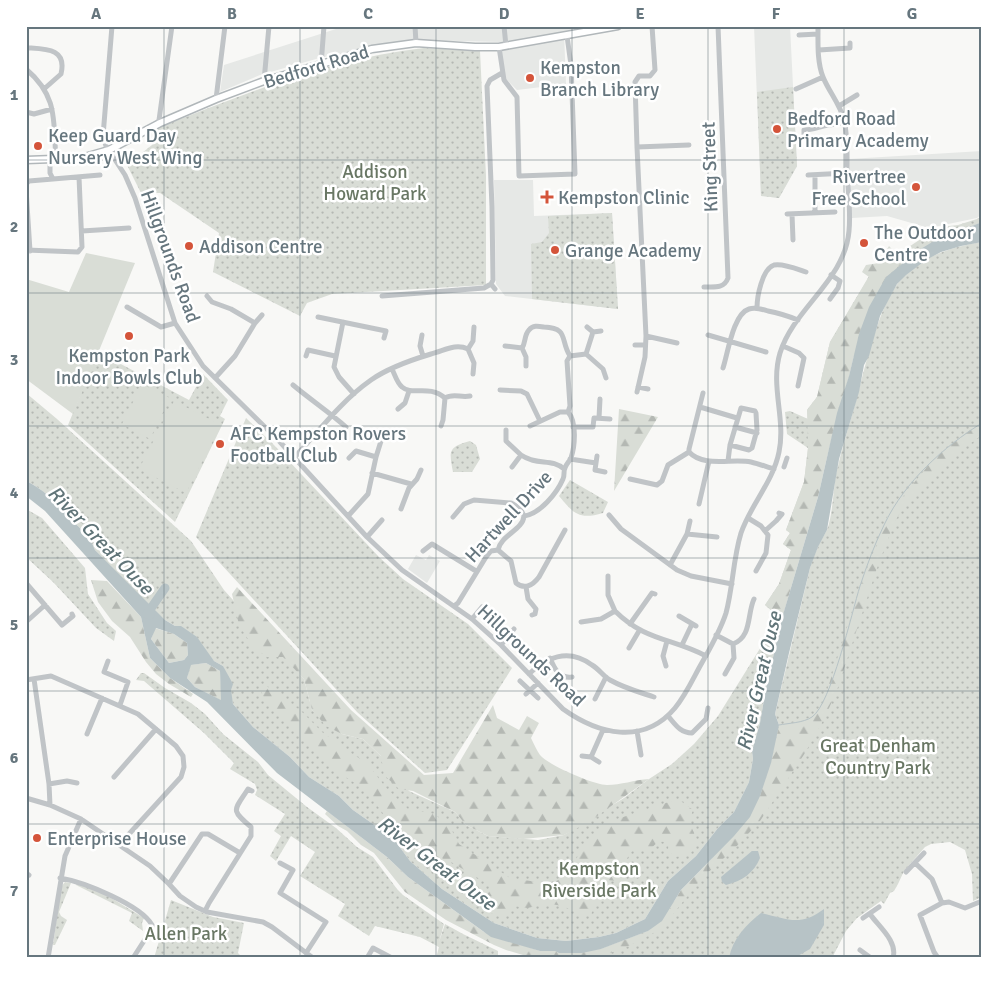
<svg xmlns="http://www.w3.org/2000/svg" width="1008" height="984" font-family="Signika,sans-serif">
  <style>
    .built { fill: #e6e8e6 }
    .grass { fill: url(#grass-dots) }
    .forest { fill: url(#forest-firs) }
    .garden { fill: #d9ddd6 }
    .water { fill: #b7c3c6; fill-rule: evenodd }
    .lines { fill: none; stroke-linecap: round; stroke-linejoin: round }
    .stream { stroke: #b7c3c6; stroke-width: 1 }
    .river { stroke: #b7c3c6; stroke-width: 9 }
    .major-casing { stroke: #b1b7ba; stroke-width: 9 }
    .minor { stroke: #c0c4c7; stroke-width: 5 }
    .major { stroke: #fff; stroke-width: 6 }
    .grid { fill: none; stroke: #66767e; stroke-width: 1; stroke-opacity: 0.55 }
    .poi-dot { fill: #d4543a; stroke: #fff; stroke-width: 2 }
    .labels { text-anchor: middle; stroke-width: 5; stroke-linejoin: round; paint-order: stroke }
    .street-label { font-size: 19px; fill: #66767e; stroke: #fff }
    .poi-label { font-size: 19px; fill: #66767e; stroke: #fff; text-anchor: start }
    .park-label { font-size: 19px; fill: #697764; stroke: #fff }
    .water-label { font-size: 20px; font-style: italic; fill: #607478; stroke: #fff }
    .neatline { fill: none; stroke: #66767e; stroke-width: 2 }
    .grid-label { font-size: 16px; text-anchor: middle; font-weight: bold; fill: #66767e }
  </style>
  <defs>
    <pattern id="grass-dots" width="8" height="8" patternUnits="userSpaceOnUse" patternTransform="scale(1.25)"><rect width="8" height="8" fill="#d9ddd6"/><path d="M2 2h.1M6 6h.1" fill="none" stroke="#b4b8b3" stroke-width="1.8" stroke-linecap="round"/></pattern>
    <pattern id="forest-firs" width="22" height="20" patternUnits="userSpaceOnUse" patternTransform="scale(1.25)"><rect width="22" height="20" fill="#d9ddd6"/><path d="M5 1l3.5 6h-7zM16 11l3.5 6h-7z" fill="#b4b8b3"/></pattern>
  </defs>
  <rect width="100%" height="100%" fill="#f8f8f6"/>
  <path class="built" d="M359 26H592L564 32 566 84 517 90 504 77 500 42 418 40 371 46 316 59 260 75 220 92 224 65 339 28Z
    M754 26H790L797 166 779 198 761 196Z
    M982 151V214L977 218 929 228 887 216 852 218 849 159Z
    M494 180H533L534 216 612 213 618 309 505 296 496 284Z
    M416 555 426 560 429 555 440 561 427 583 408 569Z"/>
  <path class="grass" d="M424 48 480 51 486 176V285L332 294 307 303 300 316 213 272 219 233 160 193H141L127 165 152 145 149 132 165 125C250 92 332 58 424 48Z
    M793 87 797 166 779 198 761 196 757 92Z
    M612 213 618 309 532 299 531 244 542 242 549 233 548 216Z
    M982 216V222L963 230 904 262 853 358 849 376 782 618 766 688 760 723 752 751 753 759 749 782 734 812 718 828 696 856 668 881 645 919 616 933 599 937 566 941 537 938 494 923 442 889 410 861 393 838 353 810 339 796 309 777 290 757 253 727 233 704 223 666 214 661 175 626 165 620 152 609 95 550C89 534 82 531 71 519 57 503 45 490 26 481V393L57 419 191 541 224 590 304 679 312 710 342 734 363 739 381 756 409 791 455 812 466 825 488 836 538 840 564 835 624 798 649 779 672 764 694 744 718 716 764 642 775 614 765 605 779 584 791 550 783 544 790 533 786 530 804 482 808 448 787 434 785 412 790 411 808 419 807 410 817 397 830 342 872 271 930 233 949 226 958 225 977 219Z
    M982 242V897L973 901 972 874 965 850 950 842 931 844 925 847 904 871 898 884 894 891 890 893 884 904 881 901 857 918 846 931 832 958H563L601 949 648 931 711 860 779 725 775 714 810 568C812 561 815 554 818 547 820 541 824 536 827 530 833 513 833 492 836 474 842 447 851 420 858 393 867 360 878 310 898 283 918 257 951 247 982 242Z
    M98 352 189 400 203 374 228 400 220 416 225 419 175 522 68 425Z
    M246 418 273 444 379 557 403 579 468 624 512 668 447 770 425 773 357 712 196 537Z
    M470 441 476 445 480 459 472 472H453C449 451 448 447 470 441Z
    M570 480 608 502 603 513C579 520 574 514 559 496Z
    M26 509 42 518 85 568 88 594 107 623 116 631 114 641 96 628 53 582 26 557Z
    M141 673H144L165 688 191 703 205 714 223 734 258 762 268 775 307 807 336 828 357 847 373 857 397 889 403 895 444 924 439 942 445 924 463 934 498 951V958H436L439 947 420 937 375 926 369 936 338 916 345 904 300 876 315 852 291 836 276 861 270 856 281 836 274 831 285 814 255 795 257 790 255 784 230 769 234 763 204 733 144 681 136 680Z
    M65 882 71 883 59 912 61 916 67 920 55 945H53L61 887Z
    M77 883 108 896 144 918 142 923 143 931 129 921 132 913 76 885Z
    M171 900 213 917 244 923 238 953 243 958H154Z"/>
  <path class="forest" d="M889 246 904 262 886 277 859 334 849 376 837 413 818 497 782 618 765 605 779 584 791 550 783 544 790 533 786 530 804 482 808 448 807 410 817 397 830 342 869 277 862 272 866 265 879 263Z
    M619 409 658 417 614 491Z
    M982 421V435L950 458 904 507 895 521 878 565 837 690 826 715 805 753 760 821 735 848 702 878 661 929 623 949 596 957 533 958 506 950 494 945 446 920 405 892 374 853 361 845 347 831 338 826 325 814 327 811 387 857 408 877 484 932 540 951 601 949 648 931 662 921 681 890 734 836 760 796 771 763 779 725 797 722 812 717 823 703 861 584 888 515 935 457Z
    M91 580 107 581 141 617 150 658 170 678 193 694 191 697 169 684 156 674 146 662 130 637 112 621 98 602Z
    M237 587 351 710 424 775 453 773 493 705 497 718 519 730 527 716 539 723 531 738C534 744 537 751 540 755 548 765 594 785 607 785 621 785 634 780 649 779L589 822 564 835 523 839 488 836 466 825 455 812 413 791 399 789 384 775 381 756 363 739 342 734 326 726 312 710 304 679 283 657H267L253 647 239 625 232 594Z
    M155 628 174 634 187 643 188 655 184 660 169 663 151 639Z
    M206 663 220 671 222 701 195 687 187 678 190 665Z
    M264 684 301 711 322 732 349 752 367 763 386 788 408 809 434 814 449 825 459 844 510 878 551 884 571 873 582 845 595 838 602 824 678 799 693 810 689 821 698 843 689 855 674 857 668 849 669 843 659 841 649 850 632 851 626 860 622 878 617 881 599 879 594 883V908L590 916C575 914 565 904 548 904 535 904 530 911 516 906 513 909 508 915 504 916 495 919 481 906 477 899L487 895 491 889 488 884 451 862 444 860 438 854 427 855 425 869 414 862 395 838 396 831 365 789 337 772 264 698 261 691Z"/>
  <path class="garden" d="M86 253 135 263 73 414 26 379V279L69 292Z
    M142 384 170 398 150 439 122 424Z
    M174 401 221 425 186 493 139 469Z"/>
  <path class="water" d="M982 222V242L961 246 941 252 926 260 906 275 897 284 880 316 869 356 864 365 859 392 839 459 827 530 818 547 810 568 789 653 775 714 779 725 771 763 760 796 750 817 734 836 681 890 662 921 648 931 601 949 582 953H559L555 951H540L491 937 408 877 387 857 277 773 207 702 170 678 150 658 141 617 45 511 26 496V481C45 490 57 503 71 519 82 531 89 534 95 550L165 620 175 626H181L197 637 214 661 223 666 233 684 231 690 233 704 253 727 290 757 309 777 339 796 353 810 393 838 410 861 442 889 494 923 537 938 566 941 599 937 616 933 645 919 668 881 696 856 718 828 734 812 749 782 753 759 752 751 760 723 766 688 782 618 818 497 837 413 849 376 859 334 869 307 886 277 919 250 934 241ZM156 628 174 634 187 643 188 655 184 660 169 663 151 639ZM206 663 220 671 221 700 195 687 187 678 191 665Z
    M752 851H758L760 858C754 873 742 881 726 885L722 882 721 877Z
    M824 909V925L810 949 794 958H729C733 938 746 925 761 913 788 919 800 927 824 909Z"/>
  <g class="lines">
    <path class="stream" d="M779 725C789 723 803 723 812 717 831 704 852 612 860 586 867 565 875 543 885 523 905 482 943 447 982 423"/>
    <path class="river" d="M150 615 147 614 165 588"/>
    <g class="major-casing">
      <path id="major" d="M26 160 81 158 109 150 160 123 216 99 264 81 372 49 416 43 475 47H499L618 26"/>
    </g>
    <path class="minor" d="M112 26 103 136 106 146 125 175 135 198 175 323 203 366 280 442 367 537 402 570 472 619 501 645 563 709C598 734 643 746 675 708 685 696 692 681 699 668 709 650 720 632 726 613 733 587 733 559 741 533 751 504 773 482 779 452 786 419 770 386 780 353 794 308 845 280 849 231 851 211 848 191 847 171 847 154 848 136 844 120 840 104 829 92 823 77 817 62 818 43 818 26
      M415 26 416 43
      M504 26 506 46
      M799 35 818 34
      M499 47 504 80 517 97 519 176 575 174 571 65 567 36
      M29 48C47 49 67 49 61 74L44 89
      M819 50 850 48V43
      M321 65 324 26
      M26 69C59 97 53 122 56 160
      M264 81 269 26
      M796 89 823 77
      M216 99 225 26
      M839 106 857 95
      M26 112 34 114 52 109
      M160 123 159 120 172 26
      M804 134V130C814 130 820 126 829 125 835 124 839 124 845 122
      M637 147 689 145
      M50 161V173L53 179 100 175
      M808 175 847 173
      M815 175V213
      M26 184 29 181 53 179
      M26 189 30 251
      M787 214 835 212
      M792 214 793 240
      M82 231 129 228
      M26 250 78 252 82 247 79 177
      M704 287C714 287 724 289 728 278L718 26
      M495 289 491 284 493 280 492 207 487 86 490 80 502 73
      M207 296 212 302 231 309 255 323
      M382 296 484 288 491 284
      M830 299 838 288 840 281 831 275
      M127 307 161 327 175 323
      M757 308C757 297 762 269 774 265 783 263 797 269 806 272
      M318 317 386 331 384 338
      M343 322 334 367 339 377 354 394
      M587 327 593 332
      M422 335 420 346 423 356
      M708 335 766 352
      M646 336 677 343
      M635 345H645
      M505 346 522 348C526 342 524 335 529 330 533 325 538 326 544 327 569 328 560 340 570 356
      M783 346 799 353 804 358 798 386
      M522 348 526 357V366
      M468 349 474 363 473 374
      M468 349 473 341 474 327
      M586 354 593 332 601 331
      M306 356 308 350 335 356
      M570 356 586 354 603 369 606 378
      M723 368C728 353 733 314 749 309 755 307 762 309 768 311 779 313 788 316 798 320
      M392 369C395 375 397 383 402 387 412 396 429 384 445 398L443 420 441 426
      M215 378 235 356 255 323 262 315
      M293 385C311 400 329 412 346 427
      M638 387 648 389
      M500 390 521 391 527 394 540 421
      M637 392 645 357 646 336 637 147 635 82 639 76H650L655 70 652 26
      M445 398C453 393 461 398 470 396
      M700 407 737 418
      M398 409 405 403 409 391
      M599 418 600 399
      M530 426 560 412H568
      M573 427H593L594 418 610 419
      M735 427 757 433
      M506 430V441L521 455
      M689 452C704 468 732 458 751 462 759 464 767 467 774 469
      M689 452V449L703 393
      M597 456 595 470 605 472
      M376 457 381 441
      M294 458C318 432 341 401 371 380 388 368 411 360 431 354 444 351 455 343 468 349
      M570 459 596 463
      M728 461 730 445 741 408 755 411 756 413 757 430 752 448 749 450 730 445
      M512 467 521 455C537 466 552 458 564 469
      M784 467 787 458
      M372 473 411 484
      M630 479 657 485 662 481 668 465 689 452
      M699 504 709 461
      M401 509 409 488 417 479 421 470
      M349 515 368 494 376 457 356 451 349 458
      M609 515 621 529 677 570 691 576 732 584
      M524 516C540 514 557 493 563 479 565 475 563 471 565 468 566 464 569 462 571 458 575 446 577 422 568 412L570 406 567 361 570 356
      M453 517 464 504 474 500 511 503 520 508 524 516
      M748 518 761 526 768 535 766 553 756 571
      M766 530 776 521 782 514 779 513
      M687 534 690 521
      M367 537 382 520
      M498 550 511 561 516 583C525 590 533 585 539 577L565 530
      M498 550C501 535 523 530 524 516
      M423 551 432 544 476 571
      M670 565 687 534 717 537
      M608 576V595L615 611
      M26 583 62 625 73 616 72 614
      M526 587 528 599 536 609 535 614 532 615
      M454 606 458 603 486 557 491 551 498 550
      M679 616 696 626
      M472 619 482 607
      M26 622 45 605
      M581 622 601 619 615 611C645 641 672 638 706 656
      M630 624 652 593 655 594
      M716 635 733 644
      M733 644C752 637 747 614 754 599
      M501 645 514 629
      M682 645 692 624
      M629 648 639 631
      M550 658C554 668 559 679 572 677
      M108 661 104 672 128 682 120 705
      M666 666 663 656 667 641
      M529 674C548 656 569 648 592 665 599 669 603 676 610 680 624 688 639 692 654 697
      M725 674 734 658 733 644
      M34 679 49 784 50 805
      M26 680 51 676 138 714 176 746 183 756 184 767 181 777 119 845
      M520 681 538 698
      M526 694 538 683
      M595 699 606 677
      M668 716C675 724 680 733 692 733L706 719 708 708
      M637 731 641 755
      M87 734 102 698
      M582 756 591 757 599 762
      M591 757 603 730
      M114 777 156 729
      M49 784 67 781 77 783
      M26 798 50 805 81 819 150 866 169 884 180 896 196 907 207 912 263 922 272 927 313 958
      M280 863 293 870 280 893 326 922 306 953
      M915 863 932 879 942 903
      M906 872 924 853
      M26 873 29 875
      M60 878C84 882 141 905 152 925L151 930 133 958
      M169 884 202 834H208L240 853
      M205 911 209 903 251 836V827C230 809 234 811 248 789L252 791
      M870 914C878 926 898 941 893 958
      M863 918 879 907
      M860 950 871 958
      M48 958 65 856 81 819
      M367 958 373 948 392 958
      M938 958 934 952 920 915 942 903 949 902 965 908 982 901"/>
    <use href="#major" class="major"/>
  </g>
  <path class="grid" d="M164 26V958M300 26V958M436 26V958M572 26V958M708 26V958M844 26V958M26 160H982M26 293H982M26 426H982M26 558H982M26 691H982M26 824H982"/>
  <g class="poi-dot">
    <circle cx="530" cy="78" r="5"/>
    <circle cx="777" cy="129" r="5"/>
    <circle cx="38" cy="146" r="5"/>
    <circle cx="916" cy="187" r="5"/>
    <path d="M544.5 189.5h5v5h5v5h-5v5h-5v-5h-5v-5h5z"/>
    <circle cx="864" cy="243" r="5"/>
    <circle cx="189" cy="246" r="5"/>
    <circle cx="555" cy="250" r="5"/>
    <circle cx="129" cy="336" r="5"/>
    <circle cx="220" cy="444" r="5"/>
    <circle cx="37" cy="838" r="5"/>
  </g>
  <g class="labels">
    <g class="street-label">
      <text transform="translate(316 66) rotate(-17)" y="7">Bedford Road</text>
      <text transform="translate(709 167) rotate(-92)" y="7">King Street</text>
      <text transform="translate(171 256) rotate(70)" y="7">Hillgrounds Road</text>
      <text transform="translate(508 516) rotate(-47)" y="7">Hartwell Drive</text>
      <text transform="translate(532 655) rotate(43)" y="7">Hillgrounds Road</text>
    </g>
    <g class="poi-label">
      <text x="540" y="74">Kempston<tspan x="540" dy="22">Branch Library</tspan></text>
      <text x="787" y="125">Bedford Road<tspan x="787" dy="22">Primary Academy</tspan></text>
      <text x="48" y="142">Keep Guard Day<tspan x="48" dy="22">Nursery West Wing</tspan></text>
      <text x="906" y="183" text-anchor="end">Rivertree<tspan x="906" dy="22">Free School</tspan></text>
      <text x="558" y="204">Kempston Clinic</text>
      <text x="874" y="239">The Outdoor<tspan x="874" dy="22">Centre</tspan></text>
      <text x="199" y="253">Addison Centre</text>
      <text x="565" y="257">Grange Academy</text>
      <text x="129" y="362" text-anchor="middle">Kempston Park<tspan x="129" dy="22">Indoor Bowls Club</tspan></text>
      <text x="230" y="440">AFC Kempston Rovers<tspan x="230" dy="22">Football Club</tspan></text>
      <text x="47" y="845">Enterprise House</text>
    </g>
    <g class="park-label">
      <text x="375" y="178">Addison<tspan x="375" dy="22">Howard Park</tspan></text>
      <text x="878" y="752">Great Denham<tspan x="878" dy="22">Country Park</tspan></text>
      <text x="599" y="875">Kempston<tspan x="599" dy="22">Riverside Park</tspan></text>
      <text x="186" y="940">Allen Park</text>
    </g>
    <g class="water-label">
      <text transform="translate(101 540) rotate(46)" y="7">River Great Ouse</text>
      <text transform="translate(759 681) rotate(-77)" y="7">River Great Ouse</text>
      <text transform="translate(437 863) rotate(37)" y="7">River Great Ouse</text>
    </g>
  </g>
  <rect width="1008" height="984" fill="none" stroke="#ffffff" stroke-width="55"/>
  <rect x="28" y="28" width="952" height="928" class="neatline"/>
  <g class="grid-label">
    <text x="96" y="19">A</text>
    <text x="232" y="19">B</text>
    <text x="368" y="19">C</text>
    <text x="504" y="19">D</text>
    <text x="640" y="19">E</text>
    <text x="776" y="19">F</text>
    <text x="912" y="19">G</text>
    <text x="14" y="100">1</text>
    <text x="14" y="232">2</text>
    <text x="14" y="365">3</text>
    <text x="14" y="498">4</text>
    <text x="14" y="630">5</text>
    <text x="14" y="763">6</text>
    <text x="14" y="896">7</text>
  </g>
</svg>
